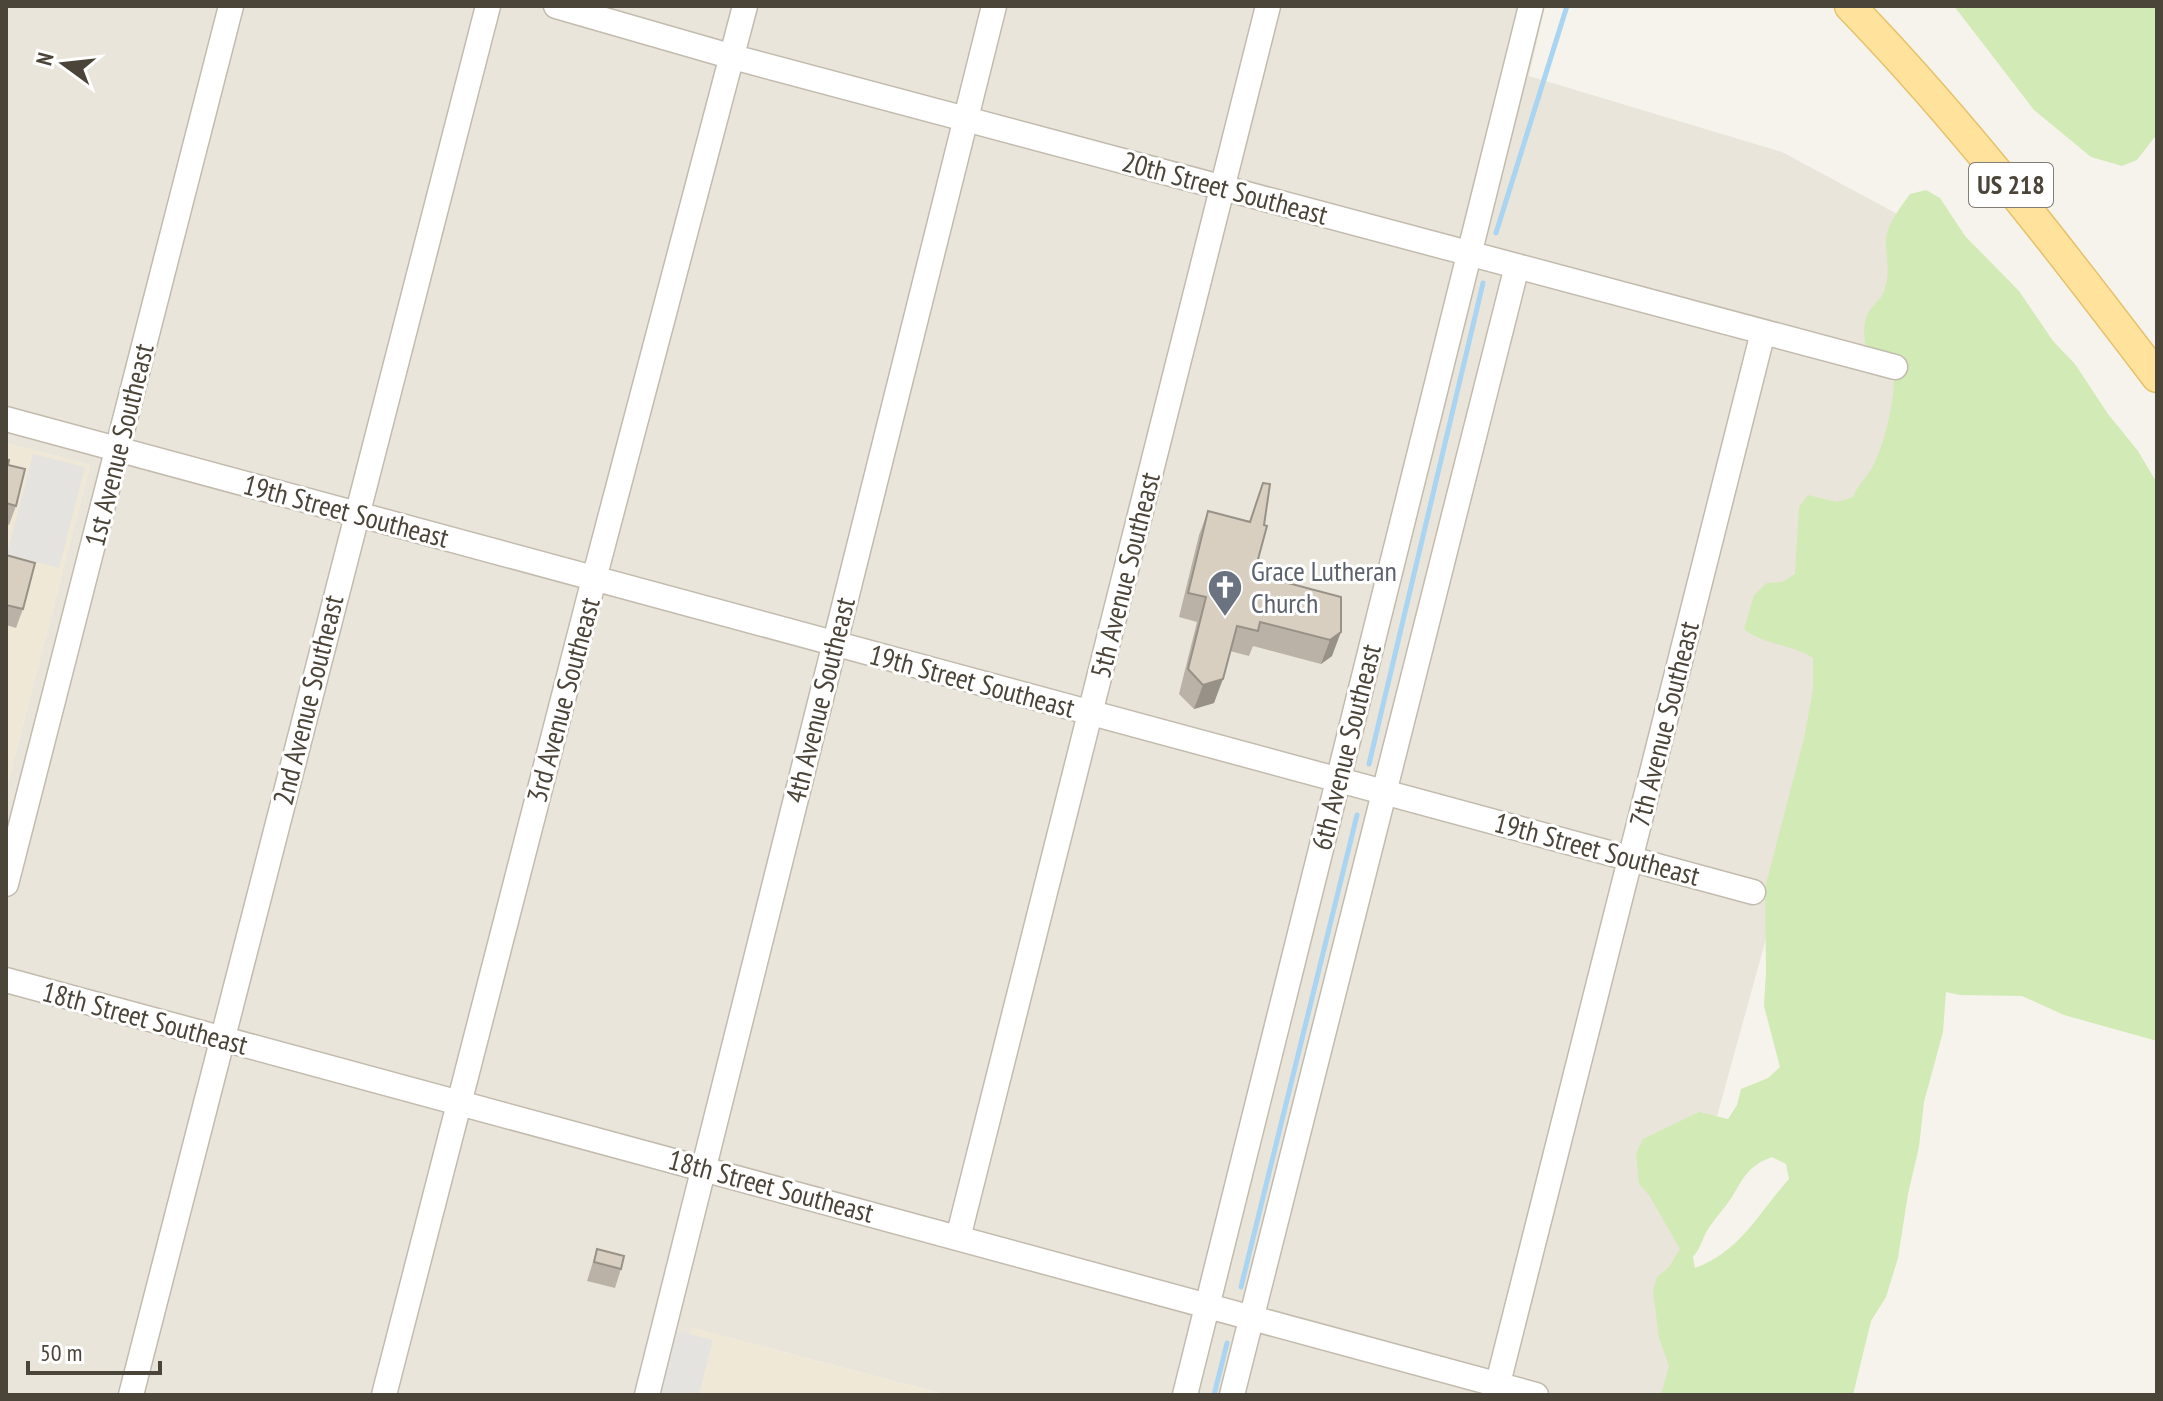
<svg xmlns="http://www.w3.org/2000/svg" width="2163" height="1401" font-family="'PT Sans Narrow',sans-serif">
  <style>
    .residential { fill: #eae5da }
    .education { fill: #efe8d6 }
    .green { fill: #d2eab5; fill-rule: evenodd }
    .parking { fill: #e5e3e0 }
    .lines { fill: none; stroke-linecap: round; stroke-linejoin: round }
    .stream { stroke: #a9d4f2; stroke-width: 5 }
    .minor-casing { stroke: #c2bbae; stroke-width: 27 }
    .major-casing { stroke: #e6c16a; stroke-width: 33 }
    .minor { stroke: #fff; stroke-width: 24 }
    .major { stroke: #ffe39c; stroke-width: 30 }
    .wall { fill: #bab2a6 }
    .shaded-wall { fill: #979187 }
    .building { fill: #d8cfc1; stroke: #979187; stroke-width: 2 }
    .labels { text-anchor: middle; stroke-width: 6; stroke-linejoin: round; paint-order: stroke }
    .shield { fill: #fff; stroke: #817c74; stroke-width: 2 }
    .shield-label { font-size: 26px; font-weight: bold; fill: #4b4439 }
    .street-label { font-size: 28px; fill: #4b4439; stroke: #fff }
    .worship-label { font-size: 28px; fill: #5b616d; stroke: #fff; text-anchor: start }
  </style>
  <rect width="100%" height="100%" fill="#f6f3ec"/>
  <path class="residential" d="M6 6H1545L1529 76 1782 152 1957 246 1695 1196 1689 1345 1674 1395H947L692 1328 675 1395H6V790L90 465 6 443Z"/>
  <path class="education" d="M6 443 90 465 6 790Z
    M692 1328 946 1395H675Z"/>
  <path class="green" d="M1954 6H2157V134L2137 160 2122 166 2091 157 2034 110Z
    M1926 190 1940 198 1965 236 2019 291 2053 341 2075 364 2108 414 2138 451 2157 483V1041L2064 1015 2022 996 1960 995 1946 992 1943 1032 1924 1102 1919 1147 1908 1194 1898 1258 1886 1297 1871 1321 1853 1395H1661L1669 1366 1659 1338 1653 1291 1657 1277 1669 1267 1680 1249 1649 1195 1639 1184 1636 1153 1643 1139 1699 1112 1728 1119 1737 1105 1741 1089 1768 1078 1780 1067 1764 1006 1766 971 1765 888 1804 738 1813 690V658C1792 644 1764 645 1744 629L1754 595 1767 583 1782 582 1795 574 1799 507 1808 495 1837 502 1853 497C1858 484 1867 478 1873 466 1886 440 1894 403 1894 375L1865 344C1864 335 1863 323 1868 313 1874 303 1882 300 1885 288 1891 271 1885 255 1886 238 1888 222 1901 207 1910 194ZM1772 1157 1786 1164 1789 1179C1758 1213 1741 1251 1695 1268L1693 1257C1701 1248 1702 1239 1708 1229 1715 1218 1725 1208 1732 1197 1744 1177 1748 1166 1772 1157Z"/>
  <path class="parking" d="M33 454 85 467 59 568 7 554Z
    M664 1328 713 1340 699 1395H647Z"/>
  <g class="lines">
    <path class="stream" d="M1496 233 1567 6
      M1369 764 1483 283
      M1241 1287 1357 815
      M1214 1395 1227 1343"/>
    <g class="minor-casing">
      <path id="minor" d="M556 6 733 57 1895 367
        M6 419 1753 892
        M6 884 231 6
        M6 980 1536 1395
        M958 1238 1268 6
        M131 1395 488 6
        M384 1395 594 579 745 6
        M647 1395 994 6
        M1185 1395 1531 6
        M1232 1395 1517 266
        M1495 1395 1763 332"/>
    </g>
    <g class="major-casing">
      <path id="major" d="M1850 6C1963 123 2059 248 2157 377"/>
    </g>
    <use href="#minor" class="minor"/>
    <use href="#major" class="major"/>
  </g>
  <path class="wall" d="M6 459 16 506 9 525 6 524Z
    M1263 483 1254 574 1341 597 1332 656 1321 664 1253 646 1249 656 1230 651 1214 703 1194 709 1179 694 1197 622 1179 617 1199 535 1208 511 1250 521Z
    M6 555 23 609 16 628 6 625Z
    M597 1249 621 1269 615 1288 587 1281Z"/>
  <path class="shaded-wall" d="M1341 632 1332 656 1321 664 1330 640Z
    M1223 679 1214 703 1194 709 1203 685Z"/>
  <path class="building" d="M6 459 9 460 8 465 25 469 16 506 6 503Z
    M1263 483 1270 484 1264 525 1267 526 1254 574 1341 597V632L1330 640 1260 622 1258 631 1237 626 1223 679 1203 685 1188 669 1206 597 1188 593 1208 511 1250 522Z
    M6 555 35 563 23 609 6 605Z
    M597 1249 624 1256 621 1269 594 1262Z"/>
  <defs>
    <g id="church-pin" transform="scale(1.8)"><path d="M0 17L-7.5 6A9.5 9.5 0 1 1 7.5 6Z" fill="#6b7280" stroke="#fff"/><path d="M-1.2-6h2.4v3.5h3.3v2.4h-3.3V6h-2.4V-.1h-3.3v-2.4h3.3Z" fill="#fff"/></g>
  </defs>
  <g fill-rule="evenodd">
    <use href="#church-pin" x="1225" y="587"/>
  </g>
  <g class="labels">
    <rect class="shield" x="1969" y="163" width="84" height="44" rx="6"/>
    <g class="shield-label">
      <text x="2011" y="194">US 218</text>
    </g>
    <g class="street-label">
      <text transform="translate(1225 188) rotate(15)" y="10">20th Street Southeast</text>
      <text transform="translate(119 445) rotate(-76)" y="10">1st Avenue Southeast</text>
      <text transform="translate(346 511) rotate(15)" y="10">19th Street Southeast</text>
      <text transform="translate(1125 575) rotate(-76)" y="10">5th Avenue Southeast</text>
      <text transform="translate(972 681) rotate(15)" y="10">19th Street Southeast</text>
      <text transform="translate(308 700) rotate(-76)" y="10">2nd Avenue Southeast</text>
      <text transform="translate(563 700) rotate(-75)" y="10">3rd Avenue Southeast</text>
      <text transform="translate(820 700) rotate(-76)" y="10">4th Avenue Southeast</text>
      <text transform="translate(1664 724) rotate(-76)" y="10">7th Avenue Southeast</text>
      <text transform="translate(1346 747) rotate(-76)" y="10">6th Avenue Southeast</text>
      <text transform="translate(1597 849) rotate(15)" y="10">19th Street Southeast</text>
      <text transform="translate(145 1018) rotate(15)" y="10">18th Street Southeast</text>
      <text transform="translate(771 1186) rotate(15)" y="10">18th Street Southeast</text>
    </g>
    <g class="worship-label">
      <text x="1251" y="581">Grace Lutheran<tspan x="1251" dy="32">Church</tspan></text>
    </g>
  </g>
  <rect width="2163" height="1401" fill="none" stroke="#4b4439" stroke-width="16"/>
  <g transform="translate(64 64) rotate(285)" stroke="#ffffff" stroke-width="6" paint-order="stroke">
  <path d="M0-6L14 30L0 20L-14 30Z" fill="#4b4439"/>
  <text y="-12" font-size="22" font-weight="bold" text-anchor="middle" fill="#4b4439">N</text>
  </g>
  <path d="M28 1361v12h132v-12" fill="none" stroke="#4b4439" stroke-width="4"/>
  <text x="40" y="1361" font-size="24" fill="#4b4439" stroke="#ffffff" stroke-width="6" paint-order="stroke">50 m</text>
</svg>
